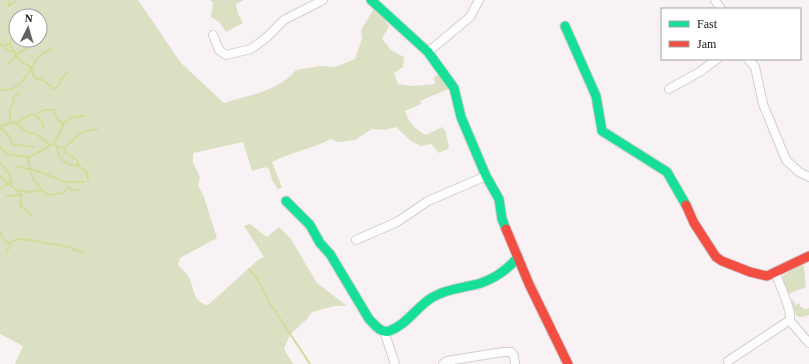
<svg xmlns="http://www.w3.org/2000/svg" width="809" height="364" font-family="'Times New Roman',serif">
  <style>
    .green { fill: #dbe0c2; fill-rule: evenodd }
    .lines { fill: none; stroke-linecap: round; stroke-linejoin: round }
    .stream { stroke: #d2dc99; stroke-width: 2 }
    .street-casing { stroke: #d2ced0; stroke-width: 10 }
    .fast-casing { stroke: #d2ced0; stroke-width: 11 }
    .jam-casing { stroke: #d2ced0; stroke-width: 11 }
    .street { stroke: #fefdfe; stroke-width: 8 }
    .fast { stroke: #16e098; stroke-width: 9 }
    .jam { stroke: #f24e42; stroke-width: 9 }
  </style>
  <rect width="100%" height="100%" fill="#f8f2f5"/>
  <path class="green" d="M0 0H138L181 63 224 103C248 96 280 90 296 70L320 66 335 67 355 59 362 39 361 30 375 7 389 26 382 39 391 50 404 57 403 67 394 73 398 84 414 86 435 84 434 77 439 74 451 88 420 101 421 104 405 111C409 123 415 129 426 135L442 127 446 132 449 148 439 153 431 144 421 146 411 141 396 127 385 130 372 129 355 140 337 142 331 139C312 149 291 152 272 162L282 188 278 189 272 180 269 169 265 167 252 171 243 142 193 153V162L200 177 198 185 204 197 217 238 180 258 178 265C181 269 187 273 189 277 194 288 193 303 208 305L258 260 264 257 244 226 250 224 267 237 279 227 291 239 317 283 347 306H334L312 312 308 318 290 335 284 349 293 364H15L23 346 0 334ZM16 16H40V40H16Z
    M209 0H244L236 4 238 14 243 23 226 32 220 23 211 17 213 2Z
    M800 259 804 267 806 287 788 294C784 290 778 283 782 277 784 274 788 273 790 271 794 264 792 264 800 259Z
    M793 300 796 305 800 303V306L805 309 809 308V315L802 317 797 316 790 302Z"/>
  <g class="lines">
    <path class="stream" d="M8 0 9 6 17 0
      M0 44 8 51 14 52
      M10 44C18 57 16 60 31 67L34 77 45 81 53 89 60 85 61 79 67 73
      M0 46 10 44 12 36 16 32
      M15 55 28 48
      M8 64 16 57
      M0 89C17 96 30 71 37 59 39 55 47 51 52 48
      M35 115 44 110H53L59 121 63 123
      M10 122V108L14 103 13 98 18 94
      M15 122 27 132 36 134 50 145
      M0 126 20 121 32 114 42 121 43 127
      M0 127 9 136 12 144 33 147
      M54 143 63 126V123L72 117 84 116
      M0 147 8 154 27 157 33 179 42 190 28 192 18 190
      M57 147 59 157C66 164 70 165 79 166
      M64 148 66 153 77 160 79 166 87 173 88 180
      M27 157C37 155 45 148 54 143L57 147 64 148 82 132 97 129
      M0 162 10 175 12 183
      M16 166 37 171 66 182H84
      M0 176 22 195 20 205 32 216
      M0 189 10 182
      M42 190 48 195 64 193 68 187 72 190H80
      M7 196 22 195
      M0 232 4 240 11 245 6 252
      M9 243 19 239 30 240 69 247 82 253
      M249 269 260 283 271 305 310 364"/>
    <g class="street-casing">
      <path id="street" d="M715 0 721 9
        M213 35 219 50 226 55 251 49 266 38 284 20 323 0
        M428 52 470 17 479 0
        M748 59 755 67 763 104 786 160 799 172 809 177
        M669 89 701 71 717 59
        M356 240 397 222 428 201 486 176
        M790 321 809 343
        M384 331 395 364
        M728 361 790 320C792 309 779 284 775 272
        M443 364 447 361 503 352H511L514 356 515 364"/>
    </g>
    <g class="fast-casing">
      <path id="fast" d="M371 0 428 52 454 88 461 117 486 176 499 199 502 219 506 229
        M565 26 596 96 602 131 667 172 686 205
        M286 201 310 225 320 243 330 254 369 319C374 324 381 334 389 331 407 325 418 305 433 297 448 288 465 288 481 283 496 278 508 269 518 257"/>
    </g>
    <g class="jam-casing">
      <path id="jam" d="M686 205 694 223 716 257 722 261 750 272 767 276 809 256
        M506 229 529 284 568 364"/>
    </g>
    <use href="#street" class="street"/>
    <use href="#fast" class="fast"/>
    <use href="#jam" class="jam"/>
  </g>
  <rect x="661" y="8" width="140" height="52" fill="#ffffff" stroke="#a2a1a1"/>
  <rect x="669" y="21" width="20" height="6" fill="#16e098" stroke="#a2a1a1"/>
  <text x="697" y="28" font-size="12" fill="#161314">Fast</text>
  <rect x="669" y="41" width="20" height="6" fill="#f24e42" stroke="#a2a1a1"/>
  <text x="697" y="48" font-size="12" fill="#161314">Jam</text>
  <g transform="translate(28 28) rotate(5)"><circle r="19" fill="#ffffff" stroke="#a2a1a1"/>
  <path d="M0-3L7 15L0 10L-7 15Z" fill="#656163"/>
  <text y="-6" font-size="11" font-weight="bold" text-anchor="middle" fill="#161314">N</text>
  </g>
</svg>
